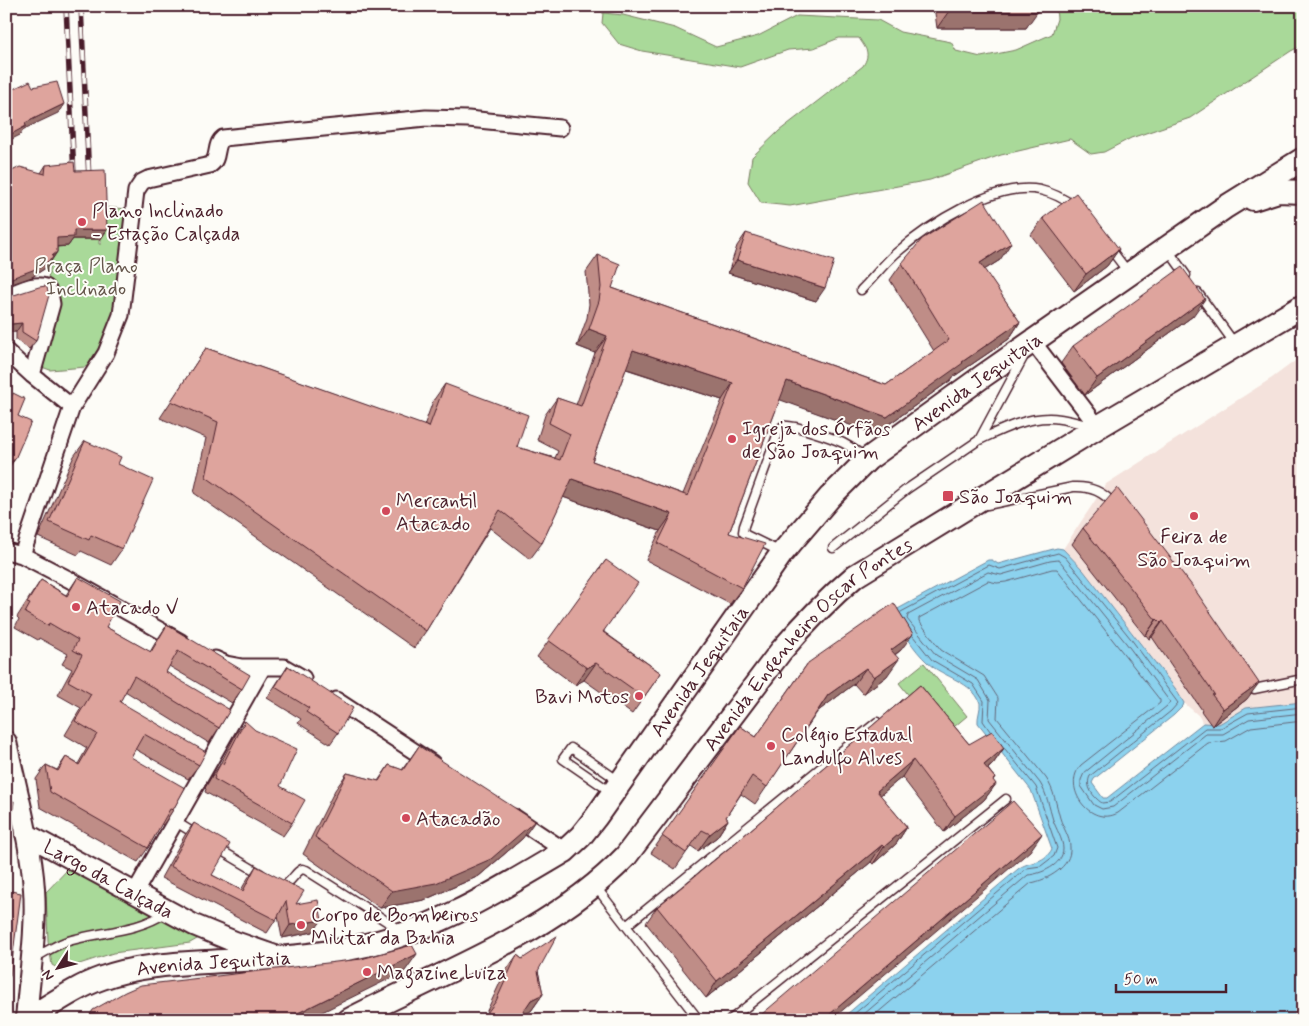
<svg xmlns="http://www.w3.org/2000/svg" width="1309" height="1026" font-family="Mynerve,sans-serif">
  <style>
    .built { fill: #f4e2dc }
    .green { fill: #a9d999; stroke: #7a7c62 }
    .water { fill: #8cd2ee; stroke: #728aa0 }
    .lines { fill: none; stroke-linecap: round; stroke-linejoin: round }
    .shore { stroke: #646779; stroke-width: 1 }
    .service-casing { stroke: #4a1f2b; stroke-width: 11 }
    .minor-casing { stroke: #4a1f2b; stroke-width: 19 }
    .secondary-casing { stroke: #4a1f2b; stroke-width: 24 }
    .primary-casing { stroke: #4a1f2b; stroke-width: 26 }
    .service { stroke: #fdfcf7; stroke-width: 8 }
    .minor { stroke: #fdfcf7; stroke-width: 15 }
    .secondary { stroke: #fdfcf7; stroke-width: 20 }
    .primary { stroke: #fdfcf7; stroke-width: 22 }
    .rail-casing { stroke: #4a1f2b; stroke-width: 5.5 }
    .rail { stroke: #fdfcf7; stroke-width: 4; stroke-dasharray: 11; stroke-linecap: butt }
    .wall { fill: #bf8d87; stroke: #4a1f2b; fill-rule: evenodd }
    .shaded-wall { fill: #9b736e; stroke: #4a1f2b }
    .building { fill: #dea49d; stroke: #4a1f2b; fill-rule: evenodd }
    .poi-dot { fill: #d1495b; stroke: #fdfcf7; stroke-width: 2 }
    .labels { text-anchor: middle; stroke-width: 4; stroke-linejoin: round; paint-order: stroke }
    .poi-label { font-size: 20px; fill: #4a1f2b; stroke: #fdfcf7; text-anchor: start }
    .park-label { font-size: 20px; fill: #66574c; stroke: #fdfcf7 }
    .street-label { font-size: 20px; fill: #4a1f2b; stroke: #fdfcf7 }
  </style>
  <rect width="100%" height="100%" fill="#fdfcf7"/>
  <filter id="ink" filterUnits="userSpaceOnUse"><feTurbulence type="fractalNoise" baseFrequency=".02" numOctaves="2"/><feDisplacementMap in="SourceGraphic" scale="10" xChannelSelector="R" yChannelSelector="G"/><feConvolveMatrix kernelMatrix="1 2 1 2 8 2 1 2 1" color-interpolation-filters="sRGB"/></filter>
  <g filter="url(#ink)">
    <path class="built" d="M1303 355V702L1246 708 1219 724 1203 723 1198 715 1184 703 1175 688 1135 636 1083 570 1063 549 1106 484 1272 378Z"/>
    <path class="green" d="M1056 6H1303V45L1291 51 1190 118 1131 138 1104 152 1091 154 1070 139 1001 155 930 180 790 206 761 203 748 182 752 157 779 131 863 66C871 53 866 49 859 38H839L814 48 788 50 740 67 642 51 619 44 602 23 603 13 623 15 675 28 716 47 758 36 797 16 878 20 900 32 951 42 956 51 981 57 1016 50 1052 34 1057 19Z
      M100 207 128 209 118 310 111 328 87 366 85 367 50 370 42 367 47 283 54 248 68 239H99V244H101Z
      M924 663 967 716 942 737 899 683Z
      M71 866 204 935 190 943 113 953 61 970 52 965 48 941 46 892Z"/>
    <path class="water" d="M1057 548 1063 549 1083 570 1175 688 1184 703 1183 706 1174 715 1094 779 1092 783 1103 798H1107L1203 723 1219 724 1246 708 1303 702V1020H840L1018 869C1030 860 1043 865 1052 849L1031 790 978 723C977 717 981 709 980 703 973 682 943 677 928 663 913 649 901 630 894 611L988 560H992L998 564Z"/>
    <g class="lines">
      <path class="shore" d="M901 612 989 565 1000 569 1058 553 1065 557 1131 639 1178 703 1171 711 1090 776C1085 786 1093 797 1102 803L1110 802 1205 728H1221L1248 713 1303 707
        M913 636 932 660 973 684 984 701 983 721 990 731
        M847 1020 1021 873 1027 868 1041 866 1054 856 1057 848 1036 787 1005 749
        M857 1020 1028 875C1041 874 1063 865 1063 849 1063 839 1056 829 1053 820 1049 807 1047 794 1040 783L989 719 990 700 978 680 936 655 907 619 908 615 988 572 1001 575 1050 561 1058 560 1060 561 1126 643 1170 702 1167 706 1084 773 1081 780V786L1094 805 1102 809 1113 807 1206 734H1223L1249 719 1303 713
        M869 1020 1031 883C1047 880 1072 867 1070 847 1070 837 1063 828 1060 818 1056 804 1054 790 1046 778L997 718 998 698 984 676 941 650 919 621V618L988 581 997 583 1006 582 1052 569H1057L1160 700V703L1081 765C1061 787 1090 828 1118 813L1208 743 1226 741 1251 727 1303 721"/>
      <g class="service-casing">
        <path id="service" d="M1109 247 1128 272
          M1168 250 1186 275
          M861 290C873 278 883 265 895 254 928 225 995 181 1040 190 1053 193 1063 198 1074 206
          M1198 293 1235 344
          M1024 356 979 440C1001 430 1024 418 1049 418 1063 418 1078 423 1092 426
          M987 505 1073 487C1091 486 1103 492 1115 505
          M833 548 907 489 979 440
          M779 551 746 535 743 532 744 526 779 430 783 426C793 424 833 438 843 443 851 447 859 453 867 458
          M1247 687 1254 689 1303 679
          M611 792 563 759 571 748 619 781
          M176 822 197 835
          M217 848 261 874
          M282 886C291 884 294 873 302 869L306 870 402 931
          M596 887 699 1020
          M626 926 877 722
          M34 958C44 953 54 946 65 942 99 931 136 933 167 912
          M730 1020 1006 799"/>
      </g>
      <g class="minor-casing">
        <path id="minor" d="M6 296C18 292 33 282 46 287L50 293 52 304 32 375
          M1033 342 1098 427
          M6 351 32 375 72 407
          M6 551 22 555 72 581 181 642
          M22 555 72 407 106 353 121 315 136 191 142 182 148 179 210 165C220 159 214 145 223 138L426 118 468 119 560 128
          M215 659 226 664 242 667H284L303 678
          M336 700 432 763
          M514 817 565 851
          M134 894 263 667"/>
      </g>
      <g class="secondary-casing">
        <g id="secondary">
          <path d="M6 742C16 789 31 842 34 889 37 931 29 978 26 1020"/>
          <path id="s1" d="M26 834 194 925 235 942 278 957"/>
        </g>
      </g>
      <g class="primary-casing">
        <g id="primary">
          <path d="M1253 199 1278 191 1303 192"/>
          <path id="s2" d="M26 1020C51 1005 76 987 102 978 135 966 172 964 207 962 256 959 308 958 357 947 433 932 499 890 565 851L581 836 596 817 782 553 830 497 868 459 983 376 1224 208 1303 159"/>
          <path id="s3" d="M349 1020C443 971 551 934 626 856L781 651C804 624 828 599 855 576L1098 427 1303 306"/>
        </g>
      </g>
      <use href="#service" class="service"/>
      <use href="#minor" class="minor"/>
      <use href="#secondary" class="secondary"/>
      <use href="#primary" class="primary"/>
      <g class="rail-casing">
        <path id="rail" d="M66 6 74 176
          M81 6 89 180"/>
      </g>
      <use href="#rail" class="rail"/>
    </g>
    <path class="wall" d="M934 6H1038L1026 28H937Z
      M46 165 75 171 101 239H73L68 246 57 247V252L47 267 32 277 6 286V179L12 171 41 173Z
      M1043 218 1119 249 1107 266 1074 291 1031 235Z
      M746 233 816 301 728 273 737 246Z
      M598 255 612 288 886 385 934 351 890 280 902 263 1000 260 984 270 1020 322 1009 339 953 377 951 380 875 434 780 399 729 533 742 588 730 604 646 560 660 531 563 497 542 543 530 559 490 528 426 631 414 648 194 493 206 438 160 418 206 348 424 426 433 401 445 384 517 447 555 458 558 451 537 440 545 415 557 398 576 405 595 353 577 346 587 318 589 304 586 272ZM626 369 722 400 683 494 592 461Z
      M6 294 36 341 29 349 16 340V332H6Z
      M1193 316 1085 395 1061 363 1073 346Z
      M13 393 18 416 15 459 6 471V402Z
      M85 441 118 464 122 549 111 565 81 551 78 555 38 537 74 456Z
      M1083 528 1247 699 1212 726 1201 711 1202 710 1152 637 1149 639 1146 635 1145 636 1072 544Z
      M606 560 604 632 661 673 632 714 584 680 575 685 537 657Z
      M78 577 106 627 150 652 157 640 167 625 242 689 232 703 169 666 166 672 219 728 209 743 125 691 120 702 199 765 188 779 135 749 131 757 173 810 163 825 161 824 148 848 138 862 40 807 36 779 46 765 57 770 66 757 78 764 87 748 65 735 81 708 58 695 72 669 62 664 68 654 39 638 38 640 15 627 19 619 17 617 31 595 41 580 66 595Z
      M901 650 895 655 887 676 863 694 854 684 818 711 755 804 741 794 726 817 728 820 717 837 698 851 691 846 675 869 651 853 740 726 756 737 808 663Z
      M288 666 338 733 330 744 298 723 301 719 267 698Z
      M920 685 969 744 1004 748 993 764 988 769 995 778 993 781 996 784 984 800 944 832 902 777 880 795 907 827 896 844 873 864 871 862 706 998 646 923 657 907 728 849Z
      M245 721 280 786 292 823 283 836 205 792 206 789 205 788 212 776 220 764 236 734Z
      M419 746 523 838 479 876 424 900 380 908 303 854 335 790 347 773 378 781 389 765 402 770Z
      M194 823 212 875 241 890 248 878 256 866 296 904 313 932 282 938 278 916 267 933 161 878 185 835Z
      M517 955 538 971 543 994 531 1011 485 1015 505 972Z"/>
    <path class="shaded-wall" d="M949 11H1038L1026 28H937Z
      M64 104 58 113 24 129 20 135 6 142V137L25 123Z
      M74 230H107L101 239H73L68 246 51 247 57 238Z
      M1011 243 1000 260 968 280 980 263Z
      M1119 249 1107 266 1074 291 1086 274Z
      M57 252 47 267 32 277 6 286V281L9 279 52 256Z
      M737 260 825 288 816 301 728 273Z
      M1205 299 1193 316 1085 395 1097 378Z
      M6 311H10L6 316Z
      M1020 322 1009 339 953 377 951 380 875 434 775 398 787 381 887 417 962 362Z
      M22 323 16 332H6V331L11 324Z
      M589 329 607 336 595 353 577 346Z
      M633 350 733 383 722 400 621 367Z
      M15 459 6 471V465Z
      M572 479 672 514 660 531 560 496Z
      M1157 619 1146 635 1145 636 1156 620Z
      M1163 621 1152 637 1149 639 1161 623Z
      M913 634 901 650 879 666 891 650Z
      M899 659 887 676 863 694 874 677Z
      M596 663 584 680 575 685 587 668Z
      M866 668 854 684 817 712 828 695Z
      M1259 683 1247 699 1212 726 1223 709Z
      M1004 748 993 764 973 781 984 765Z
      M913 760 902 777 865 808 877 791Z
      M995 778 986 792 996 784 984 800 944 832 955 816Z
      M728 820 717 837 698 851 710 834Z
      M535 821 523 838 479 876 424 900 380 908 392 891Z
      M907 827 896 844 873 864 884 847Z
      M1042 834 1030 851 831 1020H823Z
      M882 845 871 862 706 998 717 981Z
      M322 920 313 932 282 938 290 925Z
      M417 954 405 971 306 1020H286L298 1013Z
      M6 976H10L6 982Z
      M543 994 531 1011 519 1017 531 1000Z"/>
    <path class="building" d="M948 6H1038V11H949Z
      M30 81 33 87 57 82 64 104 25 123 26 126 6 137V89L8 88 9 91Z
      M74 162 75 171 105 170 107 230H74V237L57 238V252L52 256 53 258 38 268 9 279 6 281V209L12 171 20 167 45 174 46 165Z
      M1076 193 1119 249 1086 274 1043 218Z
      M984 200 1011 243 980 263 1020 322 962 362 963 363 887 417 787 381 729 533 765 544 742 588 658 543 672 514 572 479 542 543 500 510 426 631 206 477 218 422 171 401 206 348 429 427 445 384 528 415 517 447 560 460 570 434 549 423 557 398 581 406 607 336 589 329 599 301 601 287 598 255 620 264 612 288 886 385 949 340 902 263 922 239ZM633 350 733 383 688 496 592 461Z
      M746 233 834 261 825 288 737 260Z
      M1182 267 1205 299 1097 378 1073 346Z
      M46 286 47 288 49 295 36 341 22 332V323L11 324 10 311H6V294L11 296 39 287Z
      M13 393 25 399 18 416 31 422 15 459 6 465V408Z
      M85 441 121 457 118 464 153 480 122 549 91 535 89 540 49 522Z
      M1117 488 1193 587 1259 683 1223 709 1212 695 1214 694 1163 621 1161 623 1157 619 1156 620 1083 528Z
      M606 560 638 583 603 632 661 673 644 697 596 663 587 668 548 640Z
      M78 577 120 601 106 627 151 652 167 625 250 675 242 689 178 651 166 672 230 710 219 728 134 676 120 702 206 752 199 765 144 734 131 757 185 788 173 810 170 809 148 848 50 792 46 765 58 771 66 757 79 765 97 734 75 721 91 694 68 681 82 655 73 650 78 640 49 623 48 626 25 613 30 604 27 603 41 580 67 596Z
      M894 603 913 634 891 650 899 659 874 677 866 668 828 695 767 787 752 776 726 817 728 820 710 834 702 830 686 853 662 836 740 726 756 737 808 663Z
      M288 666 353 708 338 733 306 712 309 708 275 687Z
      M920 685 969 744 992 731 1004 748 984 765 995 778 993 780 996 784 955 816 913 760 877 791 907 827 884 847 882 845 717 981 657 907 728 849Z
      M245 721 255 730 297 749 280 786 305 800 292 823 214 779 215 777 214 776 221 763 223 764Z
      M419 746 535 821 491 859 436 883 392 891 315 837 347 773 379 781 389 765 403 770Z
      M6 795 8 802 14 801 7 863H6Z
      M1013 801 1042 834 823 1020H755Z
      M194 823 230 844 212 875 243 891 256 866 304 891 296 904 318 900 322 920 290 925 286 901 276 920 170 866Z
      M6 890 21 893 10 976H6Z
      M557 936 538 971 543 994 531 1000 519 1018 521 1020H482L496 1001 517 955 522 959Z
      M412 945 417 954 298 1013 286 1020H87L93 1010 125 992 141 985 361 959Z"/>
  </g>
  <g class="poi-dot">
    <circle cx="82" cy="222" r="5"/>
    <circle cx="732" cy="439" r="5"/>
    <rect x="942" y="490" width="12" height="12" rx="2.5"/>
    <circle cx="386" cy="511" r="5"/>
    <circle cx="1194" cy="516" r="5"/>
    <circle cx="76" cy="607" r="5"/>
    <circle cx="639" cy="696" r="5"/>
    <circle cx="771" cy="746" r="5"/>
    <circle cx="406" cy="818" r="5"/>
    <circle cx="301" cy="925" r="5"/>
    <circle cx="367" cy="972" r="5"/>
  </g>
  <g class="labels">
    <g class="poi-label">
      <text x="92" y="217">Plano Inclinado<tspan x="92" dy="23">- Estação Calçada</tspan></text>
      <text x="742" y="435">Igreja dos Órfãos<tspan x="742" dy="23">de São Joaquim</tspan></text>
      <text x="959" y="503">São Joaquim</text>
      <text x="396" y="507">Mercantil<tspan x="396" dy="23">Atacado</tspan></text>
      <text x="1194" y="543" text-anchor="middle">Feira de<tspan x="1194" dy="23">São Joaquim</tspan></text>
      <text x="86" y="614">Atacado V</text>
      <text x="629" y="703" text-anchor="end">Bavi Motos</text>
      <text x="781" y="741">Colégio Estadual<tspan x="781" dy="23">Landulfo Alves</tspan></text>
      <text x="416" y="825">Atacadão</text>
      <text x="311" y="921">Corpo de Bombeiros<tspan x="311" dy="23">Militar da Bahia</tspan></text>
      <text x="377" y="979">Magazine Luiza</text>
    </g>
    <g class="park-label">
      <text x="86" y="272">Praça Plano<tspan x="86" dy="23">Inclinado</tspan></text>
    </g>
    <g class="street-label">
      <text dy="7" stroke="none"><textPath href="#s2" startOffset="1205">Avenida Jequitaia</textPath></text>
      <text dy="7" stroke="none"><textPath href="#s3" startOffset="605">Avenida Engenheiro Oscar Pontes</textPath></text>
      <text dy="7" stroke="none"><textPath href="#s2" startOffset="800">Avenida Jequitaia</textPath></text>
      <text dy="7" stroke="none"><textPath href="#s1" startOffset="94">Largo da Calçada</textPath></text>
      <text dy="7" stroke="none"><textPath href="#s2" startOffset="200">Avenida Jequitaia</textPath></text>
    </g>
  </g>
  <rect width="1309" height="1026" fill="none" stroke="#fdfcf7" stroke-width="25"/>
  <rect x="12" y="12" width="1284" height="1001" fill="none" stroke="#4a1f2b" stroke-width="2" filter="url(#ink)"/>
  <g transform="translate(58 968) rotate(234)" stroke="#fdfcf7" stroke-width="4" paint-order="stroke">
  <path d="M0-4L9 19L0 12L-9 19Z" fill="#4a1f2b"/>
  <text y="-8" font-size="14" font-weight="bold" text-anchor="middle" fill="#4a1f2b">N</text>
  </g>
  <path d="M1116 984v8h110v-8" fill="none" stroke="#4a1f2b" stroke-width="2.5"/>
  <text x="1124" y="984" font-size="15" fill="#4a1f2b" stroke="#fdfcf7" stroke-width="4" paint-order="stroke">50 m</text>
</svg>
